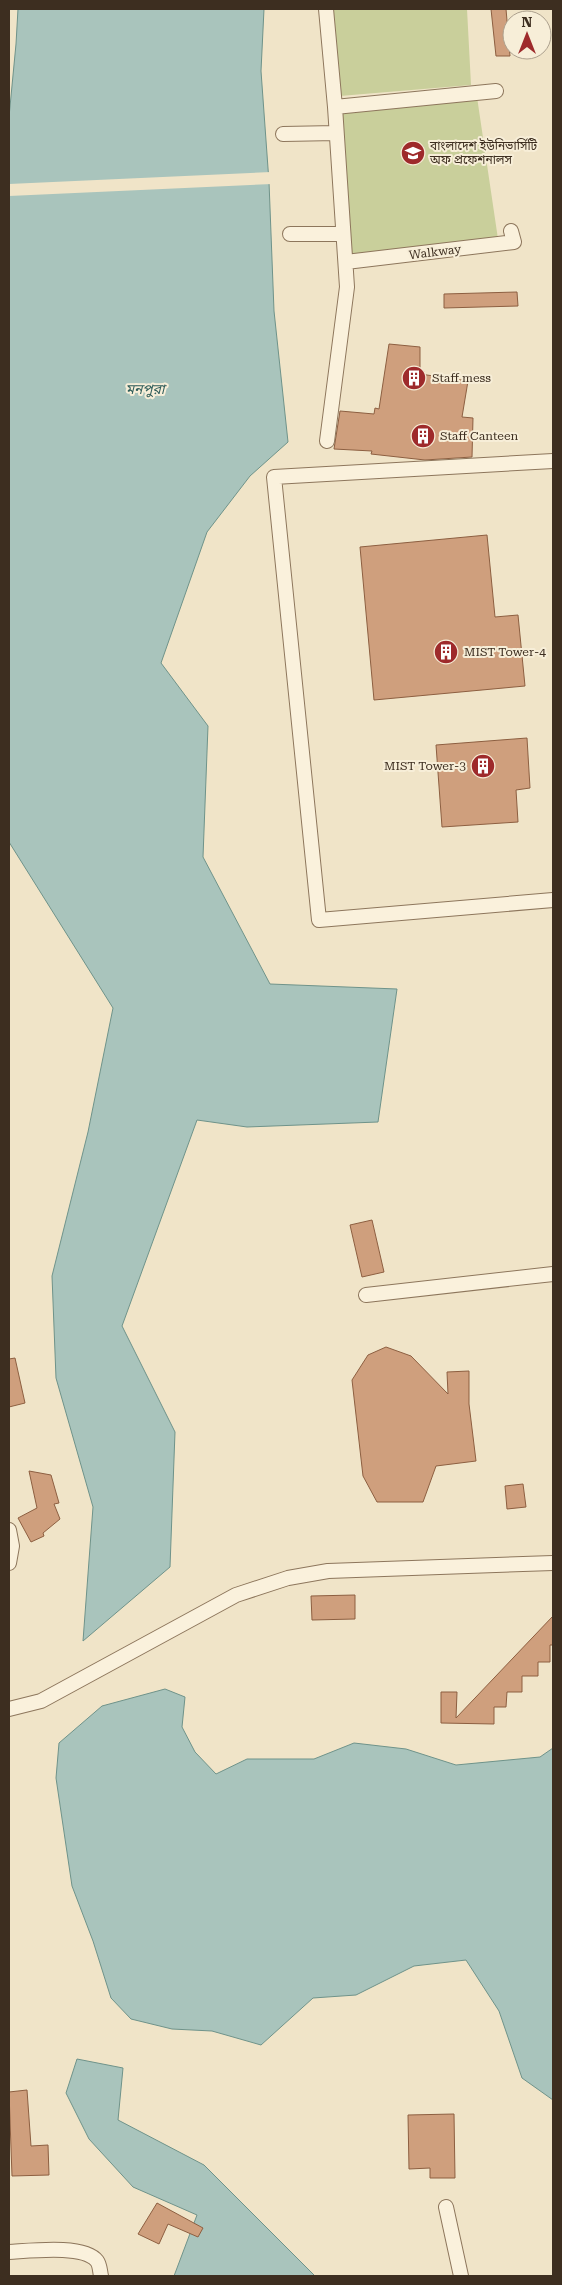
<svg xmlns="http://www.w3.org/2000/svg" width="562" height="2285" font-family="'Roboto Serif','Noto Sans Bengali',serif">
  <style>
    .green { fill: #c9cf9b }
    .water { fill: #a9c4bc; stroke: #6f938a }
    .pier { fill: #f0e4c8 }
    .building { fill: #cf9f7d; stroke: #8d5f41 }
    .lines { fill: none; stroke-linecap: round; stroke-linejoin: round }
    .street-casing { stroke: #8d765c; stroke-width: 16 }
    .street { stroke: #faf1dc; stroke-width: 14 }
    .labels { text-anchor: middle; stroke-width: 4; stroke-linejoin: round; paint-order: stroke }
    .poi-label { font-size: 12px; fill: #3d2e20; stroke: #f7eed8; text-anchor: start }
    .street-label { font-size: 12px; fill: #3d2e20; stroke: #f7eed8 }
    .water-label { font-size: 14px; font-style: italic; fill: #2f5d5a; stroke: #f7eed8 }
  </style>
  <rect width="100%" height="100%" fill="#f0e4c8"/>
  <path class="green" d="M333 9H467L471 85 340 96Z
    M477 97 498 239 350 256 340 112Z"/>
  <path class="water" d="M18 9H264L261 71 269 182 274 311 288 442 250 476 207 532 161 663 208 726 203 857 270 984 397 989 378 1122 247 1127 197 1120 122 1326 175 1432 170 1567 83 1641 93 1507 56 1378 52 1276 88 1132 113 1008 9 842V117L16 44Z
    M165 1689 185 1697 182 1727 195 1752 216 1774 247 1759H314L354 1743 406 1749 456 1765 540 1757 553 1748V2100L522 2078 499 2011 466 1960 414 1966 356 1995 313 1998 261 2045 212 2031 172 2029 131 2019 111 1998 93 1941 72 1886 56 1778 59 1743 102 1706Z
    M77 2059 123 2068 118 2120 204 2165 315 2276H174L197 2215 133 2187 89 2139 66 2093Z"/>
  <path class="pier" d="M271 172 272 184 9 196V184Z"/>
  <path class="building" d="M491 9H506L510 56H496Z
    M517 292 518 306 444 308V294Z
    M389 344 420 347V374L468 381 462 417 473 418 472 457 425 460 371 454 372 451 334 449 340 411 374 414 375 408 379 409Z
    M487 535 495 617 518 615 525 686 374 700 360 547Z
    M527 738 530 788 516 790 518 822 442 827 436 745Z
    M372 1220 384 1272 362 1277 350 1225Z
    M386 1347 411 1356 448 1394 447 1372 469 1371V1404L476 1461 436 1466 423 1502H377L363 1476 352 1380 368 1355Z
    M15 1358 25 1403 9 1407V1359Z
    M29 1471 51 1475 59 1503 54 1504 60 1519 43 1533 44 1536 31 1542 18 1518 37 1508Z
    M523 1484 526 1507 507 1509 505 1486Z
    M355 1595V1619L312 1620 311 1596Z
    M553 1616V1645H550V1662H538V1676H522V1692H507L506 1707H494V1724L441 1723V1692H457L456 1718Z
    M27 2090 31 2146 48 2145 49 2175 12 2176 9 2092Z
    M454 2114 455 2178H430V2168L409 2169 408 2115Z
    M157 2203 203 2228 198 2237 168 2224 159 2244 138 2234Z"/>
  <g class="lines">
    <g class="street-casing">
      <path id="street" d="M326 9 335 107
        M283 134 336 133
        M290 234H343
        M346 262 514 242 511 231
        M327 441 347 287 335 107 496 91
        M553 461 274 477 319 920 553 900
        M366 1295 553 1274
        M9 1530 12 1546 9 1563
        M9 1709 41 1701 236 1595 288 1578 328 1571 553 1563
        M446 2207 461 2276
        M9 2252C29 2251 84 2244 97 2261 100 2265 100 2272 101 2276"/>
    </g>
    <use href="#street" class="street"/>
  </g>
  <defs>
    <g id="university-disc" transform="scale(1.25)"><circle r="9.5" fill="#9e2a2b" stroke="#f7eed8"/><path d="M0-5L7-2L0 1L-7-2ZM-4 1L0 2.5L4 1V4Q0 6-4 4Z" fill="#fff"/></g>
    <g id="building-disc" transform="scale(1.25)"><circle r="9.5" fill="#9e2a2b" stroke="#f7eed8"/><path d="M-4-6H4V6H1V3H-1V6H-4ZM-2.5-4.3h1.7v1.8h-1.7ZM.8-4.3h1.7v1.8H.8ZM-2.5-1h1.7V.8h-1.7ZM.8-1h1.7V.8H.8Z" fill="#fff"/></g>
  </defs>
  <g fill-rule="evenodd">
    <use href="#university-disc" x="413" y="153"/>
    <use href="#building-disc" x="414" y="378"/>
    <use href="#building-disc" x="423" y="436"/>
    <use href="#building-disc" x="446" y="652"/>
    <use href="#building-disc" x="483" y="766"/>
  </g>
  <g class="labels">
    <g class="poi-label">
      <text x="430" y="150">বাংলাদেশ ইউনিভার্সিটি<tspan x="430" dy="14">অফ প্রফেশনালস</tspan></text>
      <text x="432" y="382">Staff mess</text>
      <text x="440" y="440">Staff Canteen</text>
      <text x="464" y="656">MIST Tower-4</text>
      <text x="466" y="770" text-anchor="end">MIST Tower-3</text>
    </g>
    <g class="street-label">
      <text transform="translate(435 252) rotate(-7)" y="4">Walkway</text>
    </g>
    <g class="water-label">
      <text x="145" y="394">মনপুরা</text>
    </g>
  </g>
  <rect width="562" height="2285" fill="none" stroke="#3d2e20" stroke-width="20"/>
  <g transform="translate(527 35)"><circle r="24" fill="#f7eed8" stroke="#ada18e"/>
  <path d="M0-4L9 19L0 12L-9 19Z" fill="#9e2a2b"/>
  <text y="-8" font-size="14" font-weight="bold" text-anchor="middle" fill="#3d2e20">N</text>
  </g>
</svg>
